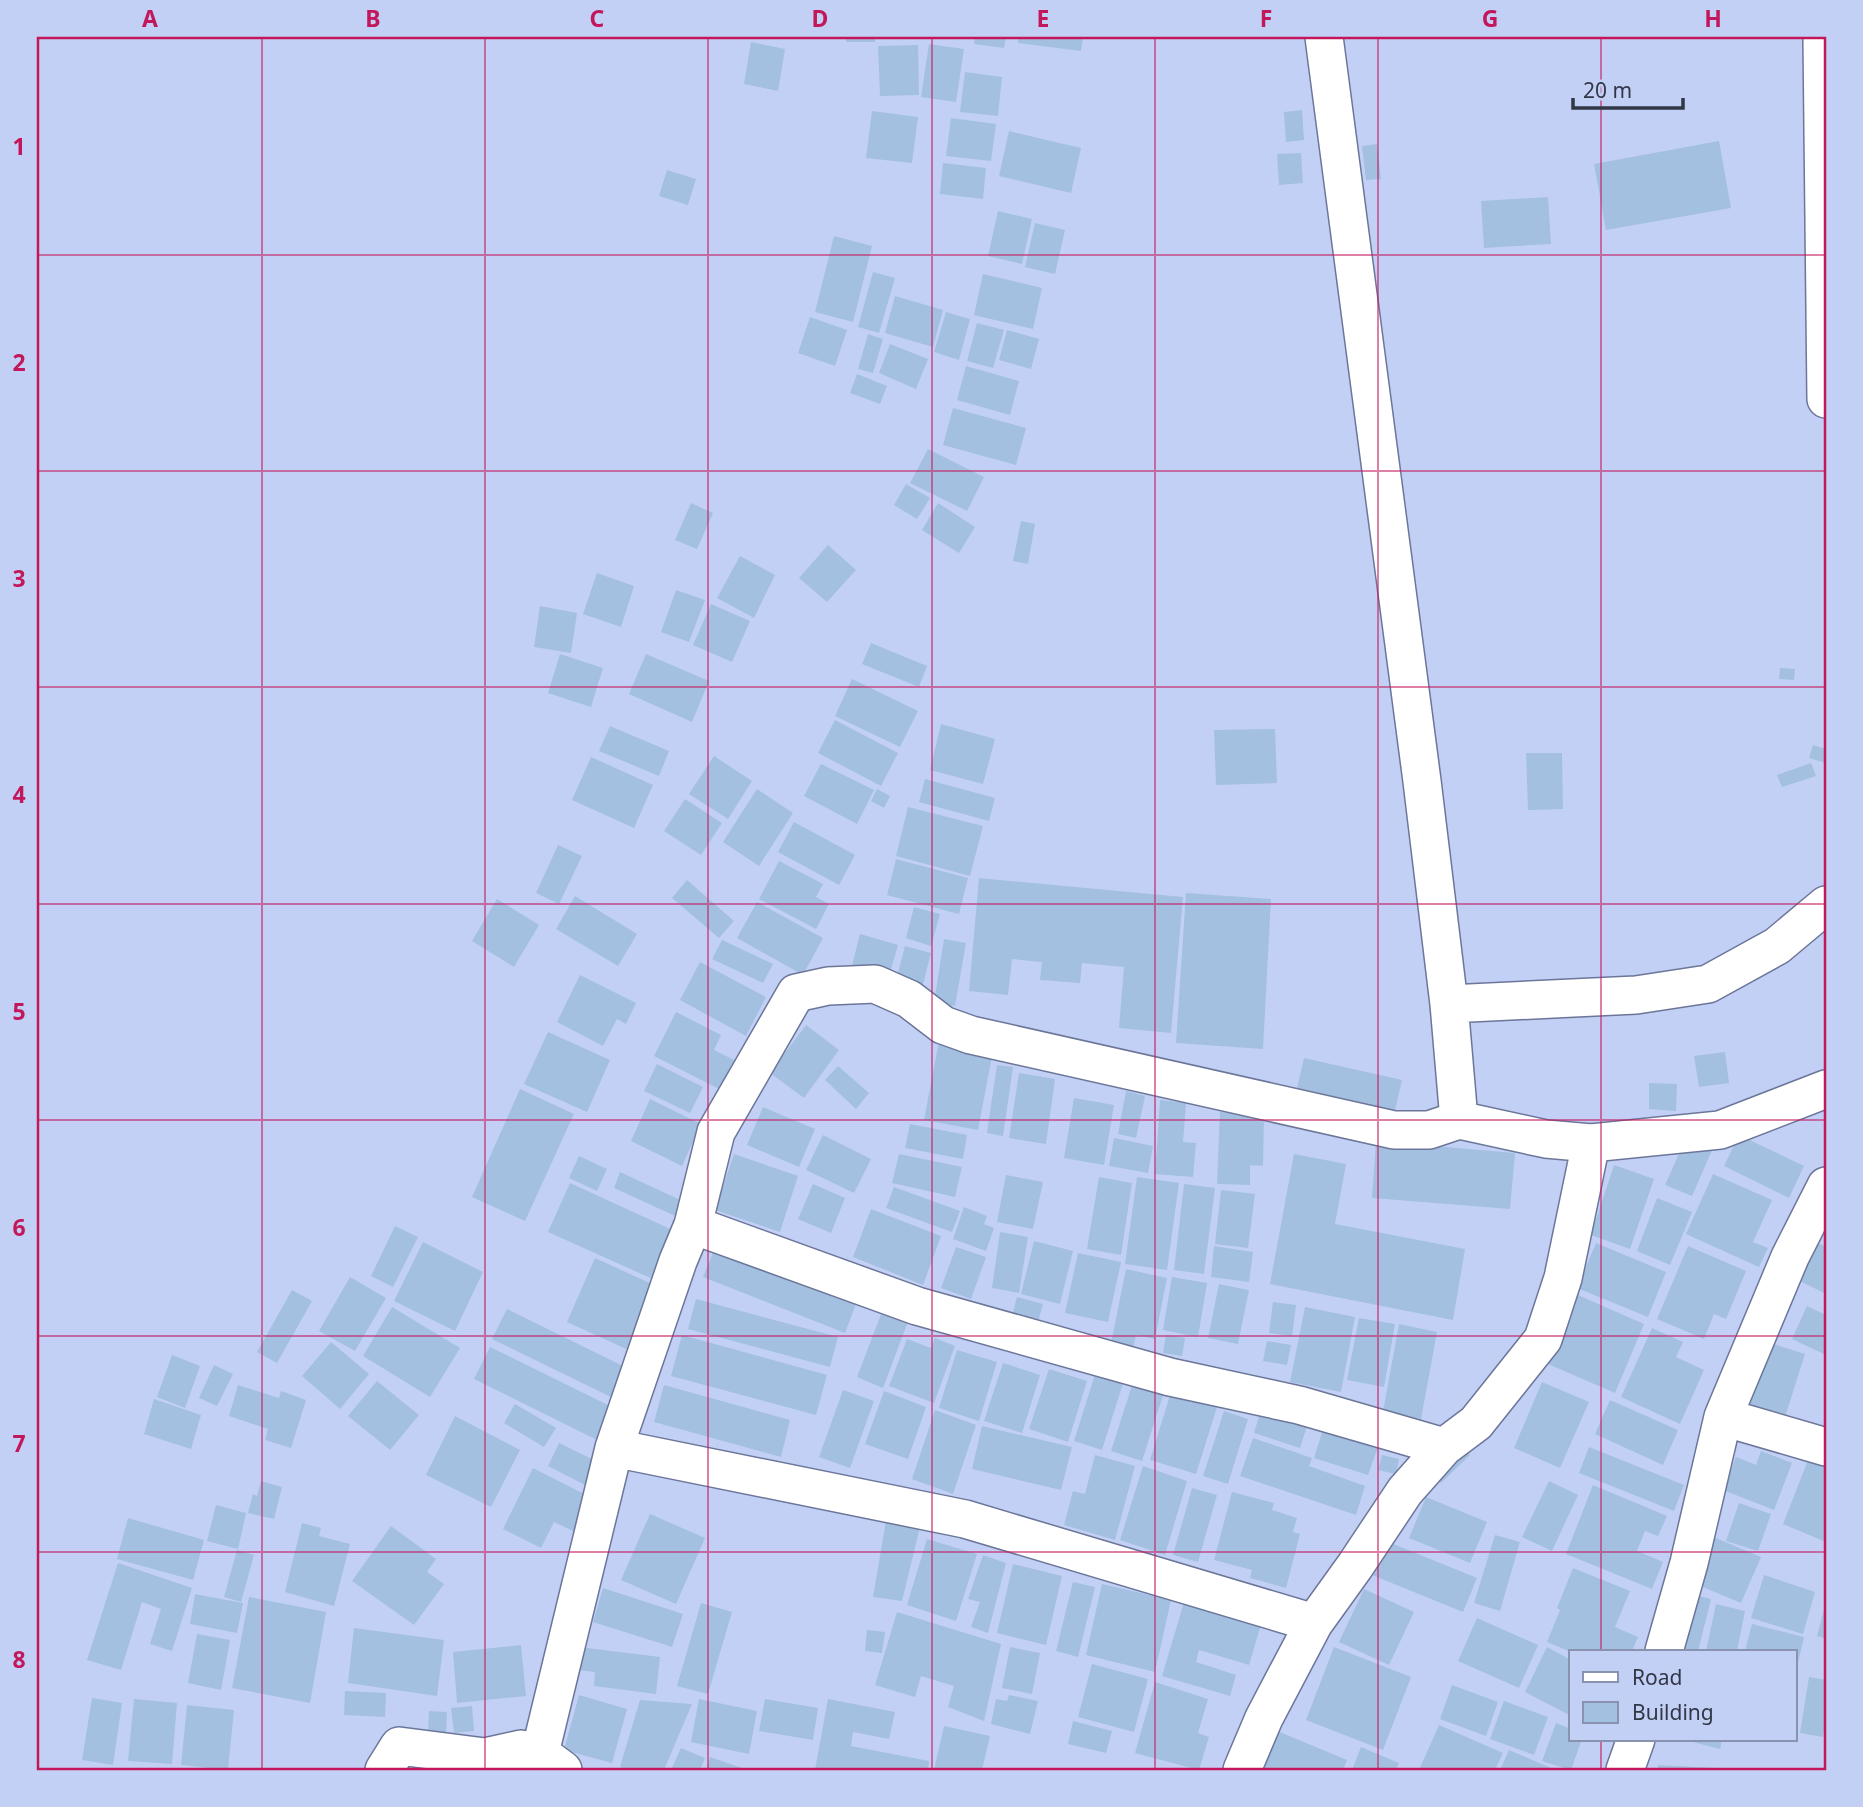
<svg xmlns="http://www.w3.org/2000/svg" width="1863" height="1807" font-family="'Noto Sans',sans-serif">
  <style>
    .building { fill: #a3c0e0 }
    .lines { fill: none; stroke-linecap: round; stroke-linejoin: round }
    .minor-casing { stroke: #6b7699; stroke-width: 40 }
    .minor { stroke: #fff; stroke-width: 37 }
    .grid { fill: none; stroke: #c2185b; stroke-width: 2; stroke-opacity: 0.55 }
    .neatline { fill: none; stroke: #c2185b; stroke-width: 2.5 }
    .grid-label { font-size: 23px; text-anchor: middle; font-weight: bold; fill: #c2185b }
  </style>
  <rect width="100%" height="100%" fill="#c3d0f6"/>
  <path class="building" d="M846 37H875V42H846Z
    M975 37H1006L1004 48 974 44Z
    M1019 37H1083L1081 51 1018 43Z
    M751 42 785 49 778 91 744 84Z
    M929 44 964 49 956 102 921 97Z
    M918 45 919 95 880 96 878 46Z
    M965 72 1002 77 998 116 960 112Z
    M1302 110 1304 140 1286 142 1284 112Z
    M872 111 918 117 912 163 866 158Z
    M951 118 996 124 991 161 946 156Z
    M1009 131 1081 148 1071 193 999 176Z
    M1719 141 1731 208 1606 230 1594 164Z
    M1377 144 1381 179 1366 180 1362 146Z
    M1301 153 1303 183 1279 185 1277 154Z
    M943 163 986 168 983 199 940 194Z
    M667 170 696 179 688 205 659 196Z
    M1548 197 1551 244 1484 248 1481 201Z
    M998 211 1032 219 1022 264 988 256Z
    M1035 223 1065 230 1055 274 1025 267Z
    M834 236 872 246 853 322 815 312Z
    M873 272 895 278 879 333 858 327Z
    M983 274 1042 288 1033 329 974 315Z
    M895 296 943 310 933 347 885 333Z
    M946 312 970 319 959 360 934 352Z
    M810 317 847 330 835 366 798 353Z
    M977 323 1004 330 993 368 967 361Z
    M1007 330 1039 339 1031 369 999 360Z
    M868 334 883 339 873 373 858 369Z
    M890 344 928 359 916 389 879 373Z
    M966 366 1019 381 1010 415 957 400Z
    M857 374 887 386 880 404 850 393Z
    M953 408 1026 428 1016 465 943 445Z
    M928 449 984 477 967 511 910 483Z
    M906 484 930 498 917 519 894 505Z
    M691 503 713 513 697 549 675 540Z
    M938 503 975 527 959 553 922 530Z
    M1021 521 1035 524 1028 564 1013 561Z
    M828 545 856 570 827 602 799 578Z
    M740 556 775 575 754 618 717 598Z
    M597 573 634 586 621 627 583 614Z
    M676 590 705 600 689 642 661 632Z
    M711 604 750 621 732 662 693 645Z
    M540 606 577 613 571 653 534 647Z
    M871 643 927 666 919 687 862 664Z
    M560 654 603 668 591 707 548 693Z
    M646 654 709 681 692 722 629 694Z
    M1780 668 1795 669 1794 680 1779 679Z
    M852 679 918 711 900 747 835 716Z
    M835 720 898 753 881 786 818 753Z
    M941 724 995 739 983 784 930 770Z
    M610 726 669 751 659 776 599 751Z
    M1275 729 1277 783 1216 785 1214 730Z
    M1813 745 1826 749V763L1809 758Z
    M1526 753H1562L1563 809 1528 810Z
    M714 756 752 781 728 819 689 794Z
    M591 757 653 785 634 828 572 800Z
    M1811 763 1816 776 1782 787 1777 775Z
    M821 764 874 790 857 824 804 796Z
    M925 779 995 798 989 821 919 802Z
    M757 789 793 813 759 866 723 842Z
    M877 789 890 796 884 808 871 801Z
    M685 799 722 823 701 855 664 831Z
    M908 807 983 826 970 876 896 856Z
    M794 822 855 855 839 885 778 852Z
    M558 845 582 856 559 904 536 893Z
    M896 859 968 878 959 914 887 895Z
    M779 861 823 884 816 897 829 904 816 929 759 899Z
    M979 878 1183 897 1171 1033 1119 1028 1124 967 1082 963 1080 983 1040 980 1042 962 1012 959 1008 995 969 991Z
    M687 880 734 921 719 938 672 898Z
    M1186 893 1271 899 1263 1049 1176 1043Z
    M575 896 637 934 618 966 556 929Z
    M497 899 539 925 514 967 472 941Z
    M757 902 823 938 803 975 737 938Z
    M914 907 940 914 931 946 906 938Z
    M860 934 898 945 887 983 850 973Z
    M944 939 966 943 955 1006 934 1003Z
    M722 940 773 964 763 983 712 959Z
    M905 946 931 953 920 996 894 988Z
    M700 962 766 997 746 1036 680 1000Z
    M580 975 636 1003 626 1024 617 1019 603 1046 557 1022Z
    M676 1012 721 1035 714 1050 748 1067 733 1096 654 1056Z
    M806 1025 839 1050 804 1098 770 1073Z
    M548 1032 610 1060 587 1112 524 1084Z
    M939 1041 993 1051 978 1130 924 1120Z
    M1725 1052 1729 1083 1699 1087 1694 1056Z
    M1304 1058 1402 1080 1394 1115 1296 1093Z
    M657 1064 703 1087 690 1113 644 1091Z
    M997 1065 1013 1067 1003 1136 987 1133Z
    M838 1066 869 1093 856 1109 825 1080Z
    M1019 1073 1055 1079 1046 1144 1009 1138Z
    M1649 1083 1677 1084 1676 1111 1649 1109Z
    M520 1089 574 1114 525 1221 472 1197Z
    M1126 1091 1145 1096 1136 1138 1118 1134Z
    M1074 1098 1114 1105 1104 1165 1064 1158Z
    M650 1099 701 1124 682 1166 631 1141Z
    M1160 1100 1186 1103 1183 1142 1196 1143 1193 1177 1155 1174Z
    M763 1107 815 1129 799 1167 747 1145Z
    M1220 1112 1264 1114 1263 1166 1250 1165V1185L1217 1184Z
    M910 1124 967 1135 963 1159 905 1148Z
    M823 1135 871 1159 854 1193 806 1170Z
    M1739 1135 1804 1166 1789 1198 1724 1166Z
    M1114 1138 1153 1146 1148 1173 1109 1166Z
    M1376 1141 1515 1153 1510 1209 1372 1198Z
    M1701 1142 1713 1148 1692 1196 1665 1185 1682 1147 1696 1153Z
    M734 1154 798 1176 780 1232 715 1210Z
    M899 1154 962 1167 955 1197 892 1183Z
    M1294 1154 1346 1164 1335 1224 1465 1249 1453 1320 1270 1284Z
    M579 1156 607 1169 597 1191 569 1178Z
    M1614 1165 1654 1179 1630 1249 1591 1235Z
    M620 1172 691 1205 684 1220 614 1188Z
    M1713 1174 1772 1200 1753 1242 1768 1248 1759 1267 1686 1234Z
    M1006 1175 1043 1182 1033 1229 997 1222Z
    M1099 1177 1132 1183 1121 1255 1087 1249Z
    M1137 1177 1179 1183 1167 1270 1125 1264Z
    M570 1183 677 1232 655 1280 548 1232Z
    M813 1184 845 1198 831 1233 798 1219Z
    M1184 1184 1215 1188 1204 1274 1174 1270Z
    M894 1187 960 1211 952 1232 886 1208Z
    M1221 1190 1255 1194 1248 1248 1215 1244Z
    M1657 1198 1692 1212 1670 1265 1637 1251Z
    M964 1207 987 1216 984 1224 994 1228 986 1251 953 1239Z
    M871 1209 941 1236 923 1285 853 1257Z
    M395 1226 418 1237 393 1287 371 1276Z
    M1000 1232 1028 1237 1019 1293 992 1288Z
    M1034 1241 1073 1251 1060 1304 1021 1294Z
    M423 1242 483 1272 455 1331 394 1301Z
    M1816 1242 1826 1247V1294L1798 1280Z
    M1596 1243 1666 1272 1648 1317 1577 1288Z
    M1214 1246 1253 1252 1249 1282 1211 1277Z
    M1688 1246 1746 1271 1726 1319 1714 1314 1704 1339 1657 1319Z
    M956 1247 986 1257 971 1299 941 1288Z
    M715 1248 856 1304 845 1333 703 1277Z
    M1078 1253 1121 1262 1108 1322 1065 1313Z
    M595 1258 663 1289 635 1353 567 1322Z
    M1126 1269 1167 1278 1155 1339 1136 1335 1132 1352 1110 1348Z
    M350 1277 386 1298 355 1351 319 1331Z
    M1172 1277 1207 1283 1198 1337 1163 1330Z
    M1219 1284 1249 1290 1238 1344 1208 1338Z
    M292 1290 312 1301 277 1363 257 1352Z
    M1571 1292 1644 1324 1615 1393 1541 1361Z
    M1017 1297 1043 1304 1038 1322 1012 1316Z
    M696 1299 838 1337 830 1367 688 1329Z
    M886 1301 912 1311 883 1388 857 1377Z
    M1273 1302 1296 1305 1292 1336 1269 1333Z
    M1807 1306 1826 1315V1355L1792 1339Z
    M392 1307 460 1348 430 1397 363 1356Z
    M1305 1307 1355 1317 1341 1392 1290 1382Z
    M507 1309 631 1370 617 1400 492 1339Z
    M1359 1318 1395 1324 1384 1387 1347 1380Z
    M1399 1324 1437 1332 1421 1419 1383 1412Z
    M1652 1328 1683 1342 1676 1357 1704 1370 1680 1424 1621 1397Z
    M682 1335 827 1375 816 1415 671 1376Z
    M1166 1335 1185 1338 1182 1356 1163 1353Z
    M935 1338 955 1346 934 1403 889 1386 907 1339 931 1348Z
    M1267 1341 1291 1345 1287 1365 1263 1361Z
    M331 1342 369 1374 340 1409 302 1376Z
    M1767 1342 1805 1354 1785 1417 1747 1404Z
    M490 1347 618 1410 603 1443 474 1379Z
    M957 1350 997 1362 979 1421 939 1408Z
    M172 1355 200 1366 185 1408 157 1397Z
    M1003 1363 1040 1375 1022 1433 984 1421Z
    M214 1365 233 1374 217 1406 199 1398Z
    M1097 1368 1125 1377 1102 1450 1074 1441Z
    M1049 1369 1087 1381 1068 1442 1029 1429Z
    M1134 1379 1165 1389 1142 1461 1111 1451Z
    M377 1381 419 1415 390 1450 348 1416Z
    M1542 1382 1589 1402 1560 1468 1514 1448Z
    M238 1385 279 1398 281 1391 306 1400 291 1448 265 1440 268 1429 229 1416Z
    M664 1385 790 1420 781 1457 654 1422Z
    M843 1390 874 1401 850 1468 819 1457Z
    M884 1391 926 1407 908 1459 865 1444Z
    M1171 1392 1217 1407 1196 1474 1150 1460Z
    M154 1399 201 1415 191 1449 144 1434Z
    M1610 1400 1678 1430 1663 1465 1595 1434Z
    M515 1404 556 1428 544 1447 504 1423Z
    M935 1410 976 1425 953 1494 912 1479Z
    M1261 1410 1307 1426 1300 1448 1254 1433Z
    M1224 1411 1248 1419 1228 1484 1203 1476Z
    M455 1416 520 1450 491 1507 426 1475Z
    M982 1426 1072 1447 1061 1490 972 1469Z
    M1324 1426 1379 1444 1368 1475 1314 1458Z
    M1253 1438 1312 1458 1309 1466 1365 1486 1356 1515 1240 1476Z
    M559 1443 600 1463 589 1487 548 1466Z
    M1459 1444 1470 1455 1441 1483 1430 1472Z
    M1589 1447 1684 1485 1674 1511 1579 1473Z
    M1761 1451 1792 1463 1774 1510 1723 1490 1736 1457 1756 1465Z
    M1095 1455 1135 1466 1115 1540 1064 1525 1073 1491 1085 1494Z
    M1382 1455 1399 1459 1396 1474 1378 1470Z
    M1808 1460 1826 1467V1542L1783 1524Z
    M1143 1466 1187 1481 1165 1555 1120 1540Z
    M533 1468 594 1499 577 1533 554 1522 541 1548 503 1529Z
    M261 1481 282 1487 274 1519 248 1513 253 1494 257 1496Z
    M1549 1481 1578 1495 1552 1551 1522 1537Z
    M1593 1485 1667 1516 1658 1536 1645 1531 1637 1551 1663 1562 1652 1589 1566 1554Z
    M1192 1488 1217 1495 1198 1562 1173 1555Z
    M1232 1492 1274 1503 1272 1510 1297 1518 1293 1532 1300 1534 1286 1588 1250 1578 1252 1570 1214 1560Z
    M1426 1497 1487 1522 1470 1563 1409 1538Z
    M1739 1503 1771 1514 1758 1551 1726 1541Z
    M216 1505 246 1513 238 1549 207 1541Z
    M650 1514 705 1538 676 1604 621 1580Z
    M128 1518 204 1540 193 1580 117 1559Z
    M886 1521 920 1527 902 1601 873 1597Z
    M302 1523 321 1528 319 1536 350 1544 334 1606 285 1592Z
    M391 1526 436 1559 427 1572 444 1584 414 1625 352 1581Z
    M1495 1535 1520 1542 1500 1611 1474 1603Z
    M1711 1536 1761 1557 1741 1603 1691 1582Z
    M927 1539 977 1554 956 1621 907 1605Z
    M1386 1541 1477 1578 1463 1612 1372 1575Z
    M237 1550 254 1555 241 1602 224 1597Z
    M983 1555 1006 1563 988 1633 971 1627 980 1602 968 1599Z
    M118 1563 192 1588 172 1651 150 1644 161 1609 142 1602 121 1670 87 1660Z
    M1013 1564 1062 1576 1046 1645 997 1633Z
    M1573 1568 1630 1591 1615 1627 1638 1637 1632 1651 1571 1652 1547 1642 1560 1610 1557 1608Z
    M1764 1575 1815 1592 1803 1634 1751 1618Z
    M1073 1582 1095 1587 1078 1657 1056 1651Z
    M1102 1584 1171 1600 1155 1672 1086 1655Z
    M603 1588 683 1614 672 1647 593 1622Z
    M1364 1589 1414 1612 1389 1665 1339 1642Z
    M1684 1592 1711 1599 1698 1651 1670 1646Z
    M195 1594 243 1603 237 1633 190 1624Z
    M249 1597 326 1612 310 1703 232 1688Z
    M1185 1599 1262 1621 1249 1665 1199 1650 1196 1662 1236 1675 1230 1696 1162 1676Z
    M701 1603 732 1612 708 1694 677 1686Z
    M1716 1604 1745 1611 1737 1651H1706Z
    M1825 1606H1826V1639L1817 1636Z
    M897 1612 1001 1644 984 1721 948 1707 954 1686 921 1676 915 1697 875 1685Z
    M1477 1618 1538 1645 1519 1688 1458 1661Z
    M1752 1624 1804 1637 1796 1671 1795 1651H1745Z
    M354 1628 444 1640 437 1696 348 1683Z
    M867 1630 885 1632 882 1653 865 1651Z
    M197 1634 230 1640 221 1690 188 1683Z
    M521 1645 526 1696 457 1703 453 1652Z
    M579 1647 660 1657 656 1694 594 1686 595 1672 576 1670Z
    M1010 1647 1040 1653 1032 1694 1002 1688Z
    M1334 1647 1411 1677 1383 1750 1306 1720Z
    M1547 1647 1571 1660V1716L1525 1692Z
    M1092 1664 1148 1679 1134 1732 1078 1717Z
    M1809 1677 1826 1680V1716L1823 1737 1800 1733Z
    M1155 1682 1208 1699 1198 1733 1209 1737 1199 1770 1135 1753Z
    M1452 1685 1498 1702 1486 1736 1440 1719Z
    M345 1691 386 1693 385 1717 344 1715Z
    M579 1695 627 1709 612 1763 564 1750Z
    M1009 1695 1038 1701 1030 1734 991 1724 996 1699 1007 1701Z
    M92 1698 122 1703 113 1765 82 1760Z
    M134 1699 177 1703 172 1764 128 1761Z
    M699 1699 757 1711 749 1754 691 1742Z
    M765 1699 818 1708 813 1740 759 1731Z
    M828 1699 895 1712 889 1739 853 1732 851 1746 929 1761 928 1770H815Z
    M640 1700 692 1704 664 1770H631L620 1767Z
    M1504 1701 1548 1717 1534 1755 1490 1739Z
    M187 1705 234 1710 228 1770 181 1765Z
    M472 1706 474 1731 454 1733 451 1708Z
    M429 1711 447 1712 446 1734 428 1733Z
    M1073 1721 1112 1731 1106 1753 1068 1744Z
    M1556 1723 1571 1729V1739H1582L1571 1770 1542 1761Z
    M1439 1725 1503 1753 1495 1770H1419Z
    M944 1726 990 1736 982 1770H934Z
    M1270 1728 1347 1760 1343 1770H1262Z
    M1681 1739H1722L1720 1749Z
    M1361 1747 1399 1763 1396 1770H1352Z
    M681 1748 705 1758 700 1770H671Z
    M1509 1750 1556 1770H1500Z
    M710 1757 748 1770H706Z
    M1658 1765 1716 1768V1770H1658Z"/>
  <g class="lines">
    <g class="minor-casing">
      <path id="minor" d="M1324 37 1422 781 1449 1004 1459 1120
        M1822 37 1826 399
        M1449 1004 1636 995 1708 984 1777 946 1826 905
        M693 1225 917 1306 1170 1377 1299 1405 1444 1447
        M1723 1417 1826 1447
        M614 1448 965 1519 1314 1623
        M1664 1651 1689 1563 1723 1417 1790 1257 1826 1186
        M540 1753 614 1448 678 1261 693 1225 716 1132 796 993 828 986 875 984 909 999 943 1025 971 1035 1394 1130H1429L1459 1120 1546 1139 1591 1143 1720 1130 1826 1089
        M384 1770 399 1746 485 1757 521 1749 540 1753 563 1770
        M1242 1770 1264 1718 1314 1623 1355 1566 1405 1491 1444 1447 1476 1423 1543 1339 1563 1278 1591 1143
        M1625 1770 1636 1739"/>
    </g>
    <use href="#minor" class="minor"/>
  </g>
  <path class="grid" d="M262 37V1770M485 37V1770M708 37V1770M932 37V1770M1155 37V1770M1378 37V1770M1601 37V1651M37 255H1826M37 471H1826M37 687H1826M37 904H1826M37 1120H1826M37 1336H1826M37 1552H1826M1601 1739V1770"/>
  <rect width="1863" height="1807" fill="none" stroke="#c3d0f6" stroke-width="77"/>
  <rect x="1569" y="1650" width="228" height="91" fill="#c3d0f6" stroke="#8993b0" stroke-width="2"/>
  <rect x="1583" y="1672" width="35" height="10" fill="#ffffff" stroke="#8993b0" stroke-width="2"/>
  <text x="1632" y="1685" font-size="21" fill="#323746">Road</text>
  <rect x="1583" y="1702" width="35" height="21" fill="#a3c0e0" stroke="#8993b0" stroke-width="2"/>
  <text x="1632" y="1720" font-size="21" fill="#323746">Building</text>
  <path d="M1573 98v10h110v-10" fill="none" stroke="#323746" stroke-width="3.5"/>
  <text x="1583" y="98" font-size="21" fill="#323746" stroke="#c3d0f6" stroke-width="5" paint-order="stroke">20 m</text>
  <rect x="38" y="38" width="1787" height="1731" class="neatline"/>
  <g class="grid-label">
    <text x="150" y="27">A</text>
    <text x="373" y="27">B</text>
    <text x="597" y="27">C</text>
    <text x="820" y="27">D</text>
    <text x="1043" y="27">E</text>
    <text x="1266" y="27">F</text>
    <text x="1490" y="27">G</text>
    <text x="1713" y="27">H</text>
    <text x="19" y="155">1</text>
    <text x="19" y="371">2</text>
    <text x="19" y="587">3</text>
    <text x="19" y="803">4</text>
    <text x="19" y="1020">5</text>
    <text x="19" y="1236">6</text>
    <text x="19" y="1452">7</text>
    <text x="19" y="1668">8</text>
  </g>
</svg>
